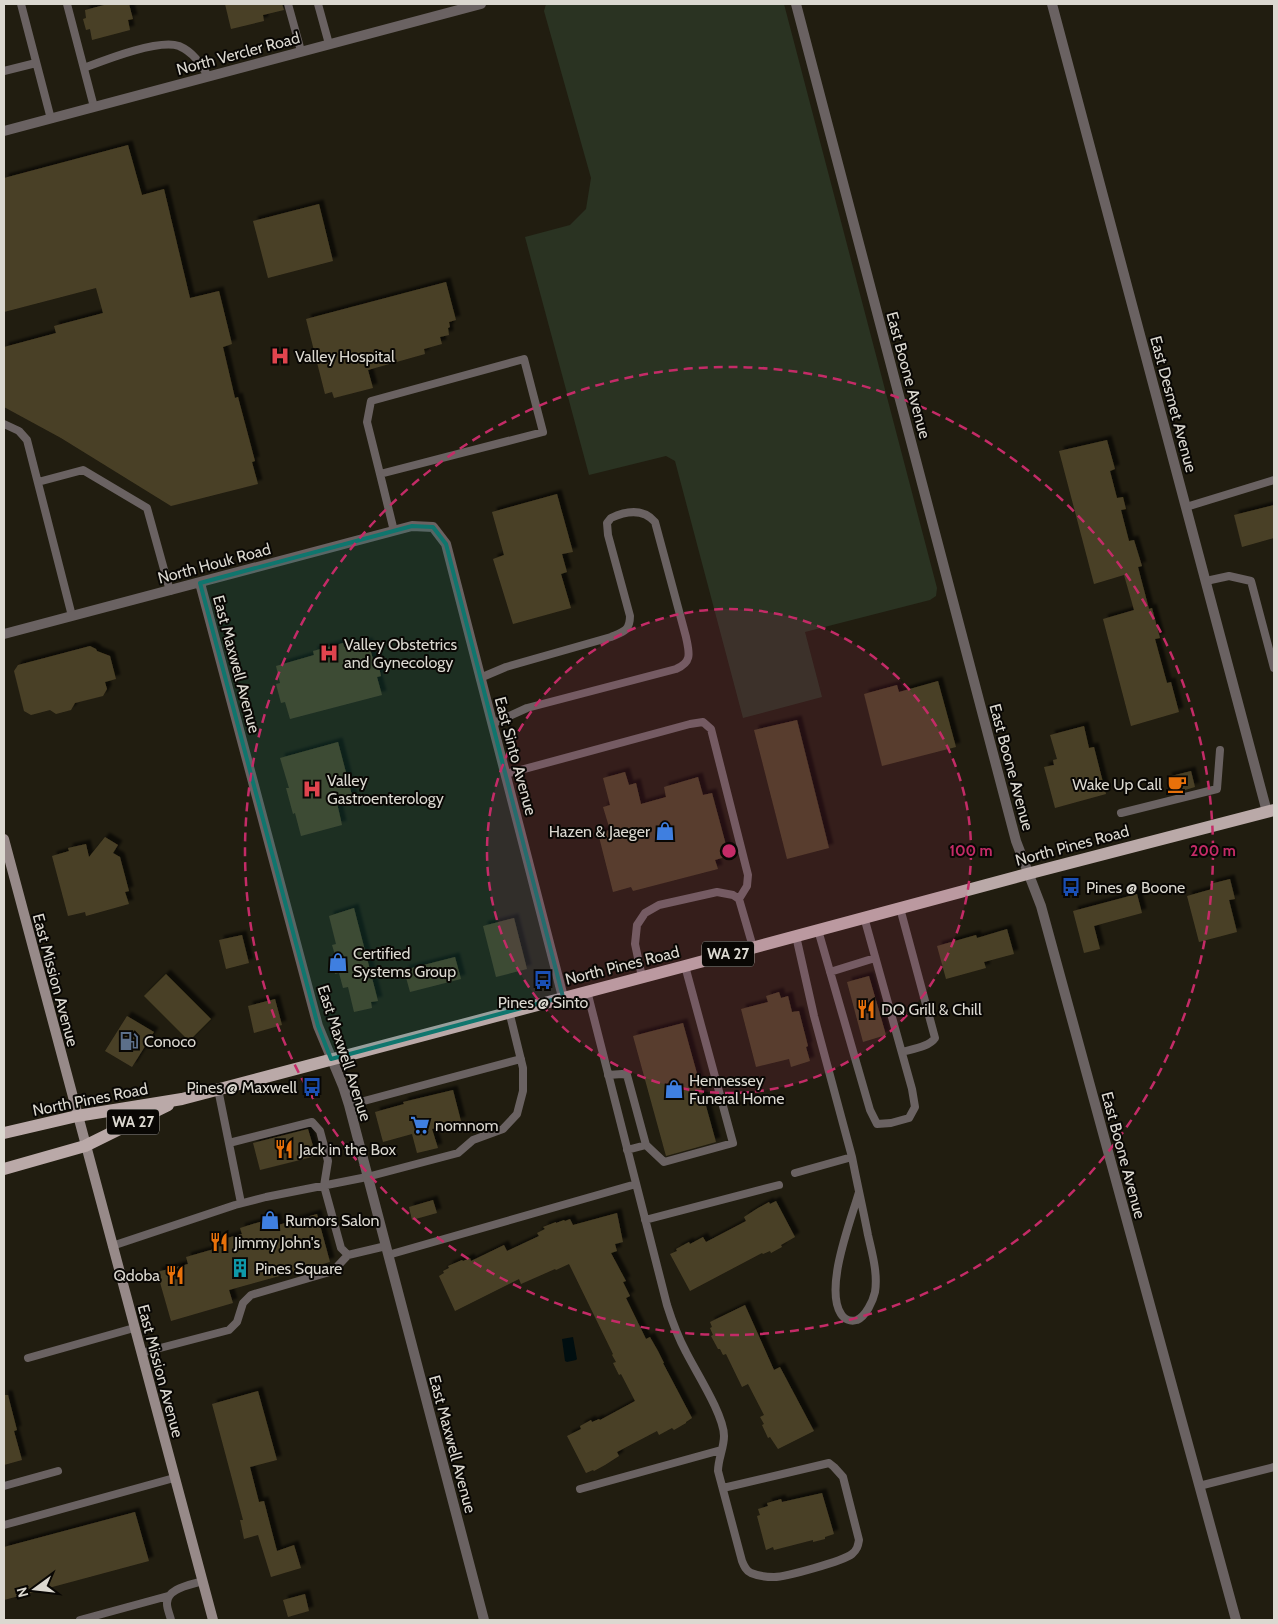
<svg xmlns="http://www.w3.org/2000/svg" width="1278" height="1624" font-family="Cabin,sans-serif">
  <style>
    .green { fill: #2a3322 }
    .water { fill: #000e10 }
    .building { fill: #4a4027; filter: url(#shadow) }
    .lines { fill: none; stroke-linecap: round; stroke-linejoin: round }
    .lane { stroke: #6a6262; stroke-width: 8 }
    .street { stroke: #6a6262; stroke-width: 10 }
    .secondary { stroke: #978a89; stroke-width: 10 }
    .primary { stroke: #baa9a8; stroke-width: 12 }
    .marked { fill: #0f766e; fill-opacity: 0.2; stroke: #0f766e; stroke-width: 4; stroke-linejoin: round }
    .ring { fill: none; stroke: #c42b67; stroke-width: 2.5; stroke-dasharray: 9 6 }
    .labels { text-anchor: middle; stroke-width: 4; stroke-linejoin: round; paint-order: stroke }
    .shield { fill: #090704; stroke: #9c9993; stroke-width: 1 }
    .shield-label { font-size: 15px; font-weight: bold; fill: #dbd8d0 }
    .street-label { font-size: 16px; fill: #dbd8d0; stroke: #090704 }
    .poi-label { font-size: 16px; fill: #dbd8d0; stroke: #090704; text-anchor: start }
    .centre { fill: #c42b67; stroke: #090704; stroke-width: 2.5 }
    .ring-label { font-size: 15px; text-anchor: middle; font-weight: bold; fill: #c42b67; stroke: #090704; stroke-width: 4; stroke-linejoin: round; paint-order: stroke }
  </style>
  <defs>
    <filter id="shadow"><feDropShadow dx="4.5" dy="-4.5" stdDeviation="1" flood-color="#0009"/></filter>
  </defs>
  <rect width="100%" height="100%" fill="#211d10"/>
  <path class="green" d="M546 4H784L937 588 936 596 930 600 805 632 822 697 743 718 675 461 666 456 589 475 525 237 570 225 586 209 591 178 544 11Z"/>
  <path class="water" d="M573 1337 577 1359 576 1360 567 1362 565 1361 562 1339Z"/>
  <path class="building" d="M108 4H129L133 19 128 20 130 30 92 40 90 29 86 30 83 19 86 18 85 10Z
    M225 4H282L284 10 263 15 264 21 231 29Z
    M128 145 142 195 164 189 190 298 219 291 232 344 223 347 235 398 238 397 255 461 252 462 258 484 171 506 61 438 4 407V347L56 333 54 326 103 313 96 288 4 312V178Z
    M319 204 333 261 268 278 253 221Z
    M446 282 456 320 449 322 450 327 448 328 449 335 440 337 442 344 424 349 425 354 368 370 373 388 334 398 332 392 325 394 306 319Z
    M1107 440 1115 469 1110 471 1117 498 1123 497 1126 509 1121 510 1129 541 1134 540 1142 566 1138 567 1149 609 1152 608 1160 638 1155 639 1167 683 1171 682 1179 712 1131 726 1103 619 1134 610 1124 575 1094 584 1059 451Z
    M557 494 573 552 562 554 567 572 561 574 571 608 513 624 493 559 504 555 492 512Z
    M1274 505V538L1242 547 1234 515Z
    M368 642 373 659 377 658 381 676 377 677 382 695 290 719 285 702 281 703 276 684 280 683 276 666 314 655 313 651 343 643 344 647Z
    M90 646 96 649 97 651 110 656 116 679 105 682 107 689 103 696 75 703 71 710 56 714 50 710 31 715 24 711 14 671 18 665Z
    M938 681 956 747 882 766 864 694 897 685 899 692Z
    M797 720 829 848 787 859 754 730Z
    M1084 726 1089 748 1094 747 1106 794 1055 808 1044 767 1054 765 1053 760 1057 759 1050 735Z
    M338 742 353 799 337 803 342 825 301 836 295 813 293 814 286 788H289L280 758Z
    M1191 771 1195 787 1172 794 1167 777Z
    M625 772 629 785 636 783 641 804 666 797 664 787 698 777 703 795 712 793 729 856 715 860 718 869 633 891 631 887 613 892 598 833 610 830 603 807 610 805 603 778Z
    M105 837 118 845 113 853 120 857 129 891 125 892 129 904 86 916 85 912 68 916 52 856 69 851 68 848 86 844 89 857Z
    M1230 879 1235 899 1229 900 1237 932 1199 942 1187 896 1212 889 1210 884Z
    M1137 894 1142 913 1094 926 1100 949 1084 953 1073 911Z
    M354 908 378 1001 371 1002 372 1008 354 1012 348 987 343 988 339 973 335 974 332 959 336 958 332 945 336 944 329 916Z
    M514 918 527 969 496 977 483 926Z
    M1007 929 1014 954 984 962 986 968 946 979 937 946 976 935 977 938Z
    M242 935 249 963 226 969 219 940Z
    M455 957 461 979 410 992 404 970Z
    M166 974 211 1019 189 1041 144 996Z
    M869 976 886 1035 863 1042 847 982Z
    M779 992 781 998 788 996 792 1012 799 1011 808 1046 806 1047 810 1061 791 1067 789 1059 756 1067 741 1009 768 1002 766 996Z
    M275 999 282 1025 254 1033 248 1006Z
    M127 1016 154 1032 132 1067 105 1051Z
    M683 1023 716 1142 666 1156 633 1036Z
    M453 1090 461 1121 432 1129 438 1148 417 1153 412 1134 383 1142 375 1112 404 1104 403 1102Z
    M308 1129 316 1156 260 1170 253 1143Z
    M433 1200 437 1213 412 1220 409 1207Z
    M776 1201 795 1237 781 1245 782 1247 771 1253 770 1251 763 1254 762 1253 690 1291 670 1254 677 1251 676 1249 689 1242 690 1244 703 1237 706 1242 746 1221 744 1217 758 1208 769 1202 770 1204Z
    M617 1213 623 1242 615 1244 617 1251 611 1253 626 1281 623 1282 630 1296 626 1298 646 1339 650 1337 658 1351 664 1363H663L692 1418 686 1422V1423L674 1430 672 1428 659 1435 657 1431 617 1452 619 1456 605 1465 594 1471 593 1470 586 1473 567 1436 581 1429 580 1426 591 1420 592 1422 599 1419 600 1420 635 1401 621 1374 619 1375 613 1363 616 1362 612 1355 613 1354 569 1264 556 1270 555 1269 521 1284 519 1279 455 1311 439 1276 444 1273 443 1271 449 1268 448 1266 462 1260 463 1261 470 1258 471 1261 504 1245 507 1251 539 1236 537 1233 545 1229 543 1227 556 1222V1223L564 1220 565 1221 570 1219 573 1225Z
    M317 1214 330 1262 229 1290 233 1303 171 1321 157 1272 188 1264 186 1257 214 1249 212 1242 242 1234 240 1228 276 1217 278 1225Z
    M745 1305 774 1370 780 1367 814 1431 778 1449 770 1437 768 1438 762 1425 764 1424 760 1417 764 1415 748 1384 742 1387 726 1354 723 1355 720 1349H718L711 1336 713 1335 710 1328 712 1327 710 1322Z
    M258 1391 277 1460 250 1467 259 1502 264 1501 277 1551 294 1545 301 1568 271 1577 258 1535 244 1539 240 1520H243L212 1404Z
    M4 1395H8L17 1430 14 1431 22 1460 4 1465Z
    M822 1493 834 1534 825 1537V1539L813 1542V1540L774 1550 773 1547 766 1550 757 1516 760 1515 758 1509 768 1506 767 1503 781 1499 782 1502Z
    M135 1512 149 1561 4 1600V1547Z
    M305 1594 309 1611 288 1617 283 1600Z"/>
  <g class="lines">
    <path class="lane" d="M21 4 51 119
      M67 4 94 107
      M288 4 301 51
      M318 4 329 44
      M84 68C105 60 158 39 179 46 193 52 200 63 208 76
      M4 71 36 63
      M4 424 19 431 27 440 72 616
      M380 474 367 422 371 401 524 359 543 432 380 474 394 531
      M38 482 83 470 147 508 170 591
      M1186 507 1274 480
      M1206 581 1229 576 1251 581 1274 668
      M480 678 506 667 611 637C623 632 630 631 630 616L608 535 607 523 611 518C626 511 643 508 655 522L686 637C689 652 693 662 676 669L527 708 492 724
      M506 774 690 724 703 722 711 729 748 875 747 886 739 899
      M1121 813 1217 789 1220 750
      M900 908 935 1038C929 1047 912 1049 902 1052
      M818 930 870 1110 877 1124 891 1123 909 1118 915 1107 912 1089 864 917
      M830 972 875 958
      M642 977 635 944 637 925 645 913 659 905 717 892 733 895 739 899 753 947
      M587 991 667 1305C672 1321 678 1337 686 1352 696 1372 724 1415 724 1436 724 1448 718 1459 718 1471L742 1561C744 1566 746 1571 751 1573 758 1576 767 1577 774 1577 786 1577 843 1561 852 1554 857 1550 858 1546 859 1540L843 1477 834 1467 829 1463 723 1488
      M608 1075 622 1074 627 1075 646 1145 664 1162 733 1143 685 966
      M218 1089 241 1203
      M349 1105 521 1059
      M229 1143 312 1122 320 1131 328 1161 324 1186 341 1248 348 1255
      M627 1150 646 1145
      M852 1157C857 1183 863 1209 868 1235 872 1253 878 1273 875 1292 873 1301 866 1316 857 1320 850 1322 844 1319 841 1314 824 1288 851 1220 859 1192
      M795 1173 852 1157 814 1016 796 936
      M645 1220 779 1185
      M112 1246 235 1205 266 1197 367 1177 458 1153 473 1140 503 1129 517 1114 523 1091V1068L509 1011
      M388 1255 636 1184
      M141 1353 229 1330 237 1322 243 1303 251 1295 333 1271 348 1255 386 1246
      M28 1358 134 1328
      M4 1486 58 1471
      M1199 1486 1274 1467
      M580 1489 721 1450
      M4 1525 174 1478
      M80 1620 168 1596
      M171 1620C170 1615 167 1609 167 1604 166 1588 191 1585 203 1581"/>
    <path class="street" d="M796 4 1016 841 1041 906 1236 1620
      M1052 4 1267 812
      M4 131 481 4
      M200 583 318 1026 343 1086 349 1105 484 1620
      M4 634 412 526 433 527 446 544 563 997"/>
    <path class="secondary" d="M4 839 213 1620"/>
    <path class="primary" d="M4 1133 77 1116 182 1099 685 966 1027 874 1274 810
      M4 1169 85 1146 168 1105"/>
  </g>
  <path class="marked" d="M412 526 433 527 446 544 563 997 331 1059 318 1026 200 583Z"/>
  <circle cx="729" cy="851" r="242" fill="#c42b67" fill-opacity=".12"/>
  <g class="ring">
    <circle cx="729" cy="851" r="242"/>
    <circle cx="729" cy="851" r="484"/>
  </g>
  <defs>
    <g id="hospital-bare" transform="scale(1.5)"><path d="M-5-5h3v3.5h4V-5h3V5h-3V1.5h-4V5h-3Z" fill="#e0444e" stroke="#090704" stroke-width="2.5" paint-order="stroke"/></g>
    <g id="cafe-bare" transform="scale(1.5)"><path d="M-5.5-4.5H6V0H3Q3 3.5 0 3.5H-2.5Q-5.5 3.5-5.5 0ZM3-3.2v2h1.7v-2ZM-6 4.5H4V6H-6Z" fill="#e8710a" stroke="#090704" stroke-width="2.5" paint-order="stroke"/></g>
    <g id="shop-bare" transform="scale(1.5)"><path d="M-5-2.5h2.3a2.7 3.5 0 0 1 5.4 0H5L5.5 6h-11ZM-1.5-2.5h3a1.5 2.3 0 0 0-3 0Z" fill="#3f7fe0" stroke="#090704" stroke-width="2.5" paint-order="stroke"/></g>
    <g id="bus-bare" transform="scale(1.5)"><path d="M-5-6H5V4H4V6H2V4H-2V6H-4V4H-5ZM-3.5-4V0h7V-4ZM-3.5 1.2v1.5H-2V1.2ZM2 1.2v1.5H3.5V1.2Z" fill="#1a4fb4" stroke="#090704" stroke-width="2.5" paint-order="stroke"/></g>
    <g id="restaurant-bare" transform="scale(1.5)"><path d="M-5-6h1v4h1v-4h1v4h1v-4h1v5L-1.5 .5V6h-2V.5L-5-1ZM5-6V6H3V1.5H1.5Q1.5-4 5-6Z" fill="#e8710a" stroke="#090704" stroke-width="2.5" paint-order="stroke"/></g>
    <g id="fuel-bare" transform="scale(1.5)"><path d="M-5.5-6h7V0h2V4h1.3V-2.5L3-4.5l.8-.8L6-3V5H2.5V1h-1V6h-7ZM-4.2-4.7v3.2H.2V-4.7Z" fill="#5c6f8a" stroke="#090704" stroke-width="2.5" paint-order="stroke"/></g>
    <g id="supermarket-bare" transform="scale(1.5)"><path d="M-6-5.5h2.5l.6 2H6L4.5 2H-2.5L-4.4-4H-6ZM-1.5 3.2a1.3 1.3 0 1 0 .1 0ZM3 3.2a1.3 1.3 0 1 0 .1 0Z" fill="#3f7fe0" stroke="#090704" stroke-width="2.5" paint-order="stroke"/></g>
    <g id="building-bare" transform="scale(1.5)"><path d="M-4-6H4V6H1V3H-1V6H-4ZM-2.5-4.3h1.7v1.8h-1.7ZM.8-4.3h1.7v1.8H.8ZM-2.5-1h1.7V.8h-1.7ZM.8-1h1.7V.8H.8Z" fill="#0f9aa8" stroke="#090704" stroke-width="2.5" paint-order="stroke"/></g>
  </defs>
  <g fill-rule="evenodd">
    <use href="#hospital-bare" x="280" y="356"/>
    <use href="#hospital-bare" x="329" y="653"/>
    <use href="#cafe-bare" x="1177" y="784"/>
    <use href="#hospital-bare" x="312" y="789"/>
    <use href="#shop-bare" x="665" y="831"/>
    <use href="#bus-bare" x="1071" y="887"/>
    <use href="#shop-bare" x="338" y="962"/>
    <use href="#bus-bare" x="543" y="980"/>
    <use href="#restaurant-bare" x="866" y="1009"/>
    <use href="#fuel-bare" x="129" y="1041"/>
    <use href="#bus-bare" x="312" y="1087"/>
    <use href="#shop-bare" x="674" y="1089"/>
    <use href="#supermarket-bare" x="420" y="1125"/>
    <use href="#restaurant-bare" x="284" y="1149"/>
    <use href="#shop-bare" x="270" y="1220"/>
    <use href="#restaurant-bare" x="219" y="1242"/>
    <use href="#building-bare" x="240" y="1268"/>
    <use href="#restaurant-bare" x="175" y="1275"/>
  </g>
  <g class="labels">
    <g class="shield">
      <rect x="702" y="941.5" width="52" height="25" rx="4"/>
      <rect x="107" y="1109.5" width="52" height="25" rx="4"/>
    </g>
    <g class="shield-label">
      <text x="728" y="959">WA 27</text>
      <text x="133" y="1127">WA 27</text>
    </g>
    <g class="street-label">
      <text transform="translate(238 53) rotate(-15)" y="6">North Vercler Road</text>
      <text transform="translate(909 375) rotate(75)" y="6">East Boone Avenue</text>
      <text transform="translate(1174 404) rotate(75)" y="6">East Desmet Avenue</text>
      <text transform="translate(214 563) rotate(-15)" y="6">North Houk Road</text>
      <text transform="translate(237 664) rotate(75)" y="6">East Maxwell Avenue</text>
      <text transform="translate(516 756) rotate(75)" y="6">East Sinto Avenue</text>
      <text transform="translate(1012 767) rotate(75)" y="6">East Boone Avenue</text>
      <text transform="translate(1072 845) rotate(-15)" y="6">North Pines Road</text>
      <text transform="translate(622 965) rotate(-14)" y="6">North Pines Road</text>
      <text transform="translate(56 980) rotate(75)" y="6">East Mission Avenue</text>
      <text transform="translate(345 1053) rotate(72)" y="6">East Maxwell Avenue</text>
      <text transform="translate(90 1099) rotate(-11)" y="6">North Pines Road</text>
      <text transform="translate(1124 1155) rotate(75)" y="6">East Boone Avenue</text>
      <text transform="translate(161 1371) rotate(75)" y="6">East Mission Avenue</text>
      <text transform="translate(453 1444) rotate(75)" y="6">East Maxwell Avenue</text>
    </g>
    <g class="poi-label">
      <text x="295" y="362">Valley Hospital</text>
      <text x="344" y="650">Valley Obstetrics<tspan x="344" dy="18">and Gynecology</tspan></text>
      <text x="327" y="786">Valley<tspan x="327" dy="18">Gastroenterology</tspan></text>
      <text x="1162" y="790" text-anchor="end">Wake Up Call</text>
      <text x="650" y="837" text-anchor="end">Hazen &amp; Jaeger</text>
      <text x="1086" y="893">Pines @ Boone</text>
      <text x="353" y="959">Certified<tspan x="353" dy="18">Systems Group</tspan></text>
      <text x="543" y="1008" text-anchor="middle">Pines @ Sinto</text>
      <text x="881" y="1015">DQ Grill &amp; Chill</text>
      <text x="144" y="1047">Conoco</text>
      <text x="689" y="1086">Hennessey<tspan x="689" dy="18">Funeral Home</tspan></text>
      <text x="297" y="1093" text-anchor="end">Pines @ Maxwell</text>
      <text x="435" y="1131">nomnom</text>
      <text x="299" y="1155">Jack in the Box</text>
      <text x="285" y="1226">Rumors Salon</text>
      <text x="234" y="1248">Jimmy John's</text>
      <text x="255" y="1274">Pines Square</text>
      <text x="160" y="1281" text-anchor="end">Qdoba</text>
    </g>
  </g>
  <circle cx="729" cy="851" r="8" class="centre"/>
  <g class="ring-label">
    <text x="971" y="856">100 m</text>
    <text x="1213" y="856">200 m</text>
  </g>
  <rect width="1278" height="1624" fill="none" stroke="#dbd8d0" stroke-width="10"/>
  <g transform="translate(35 1589) rotate(255)" stroke="#090704" stroke-width="4" paint-order="stroke">
  <path d="M0-4L9 19L0 12L-9 19Z" fill="#dbd8d0"/>
  <text y="-8" font-size="14" font-weight="bold" text-anchor="middle" fill="#dbd8d0">N</text>
  </g>
</svg>
